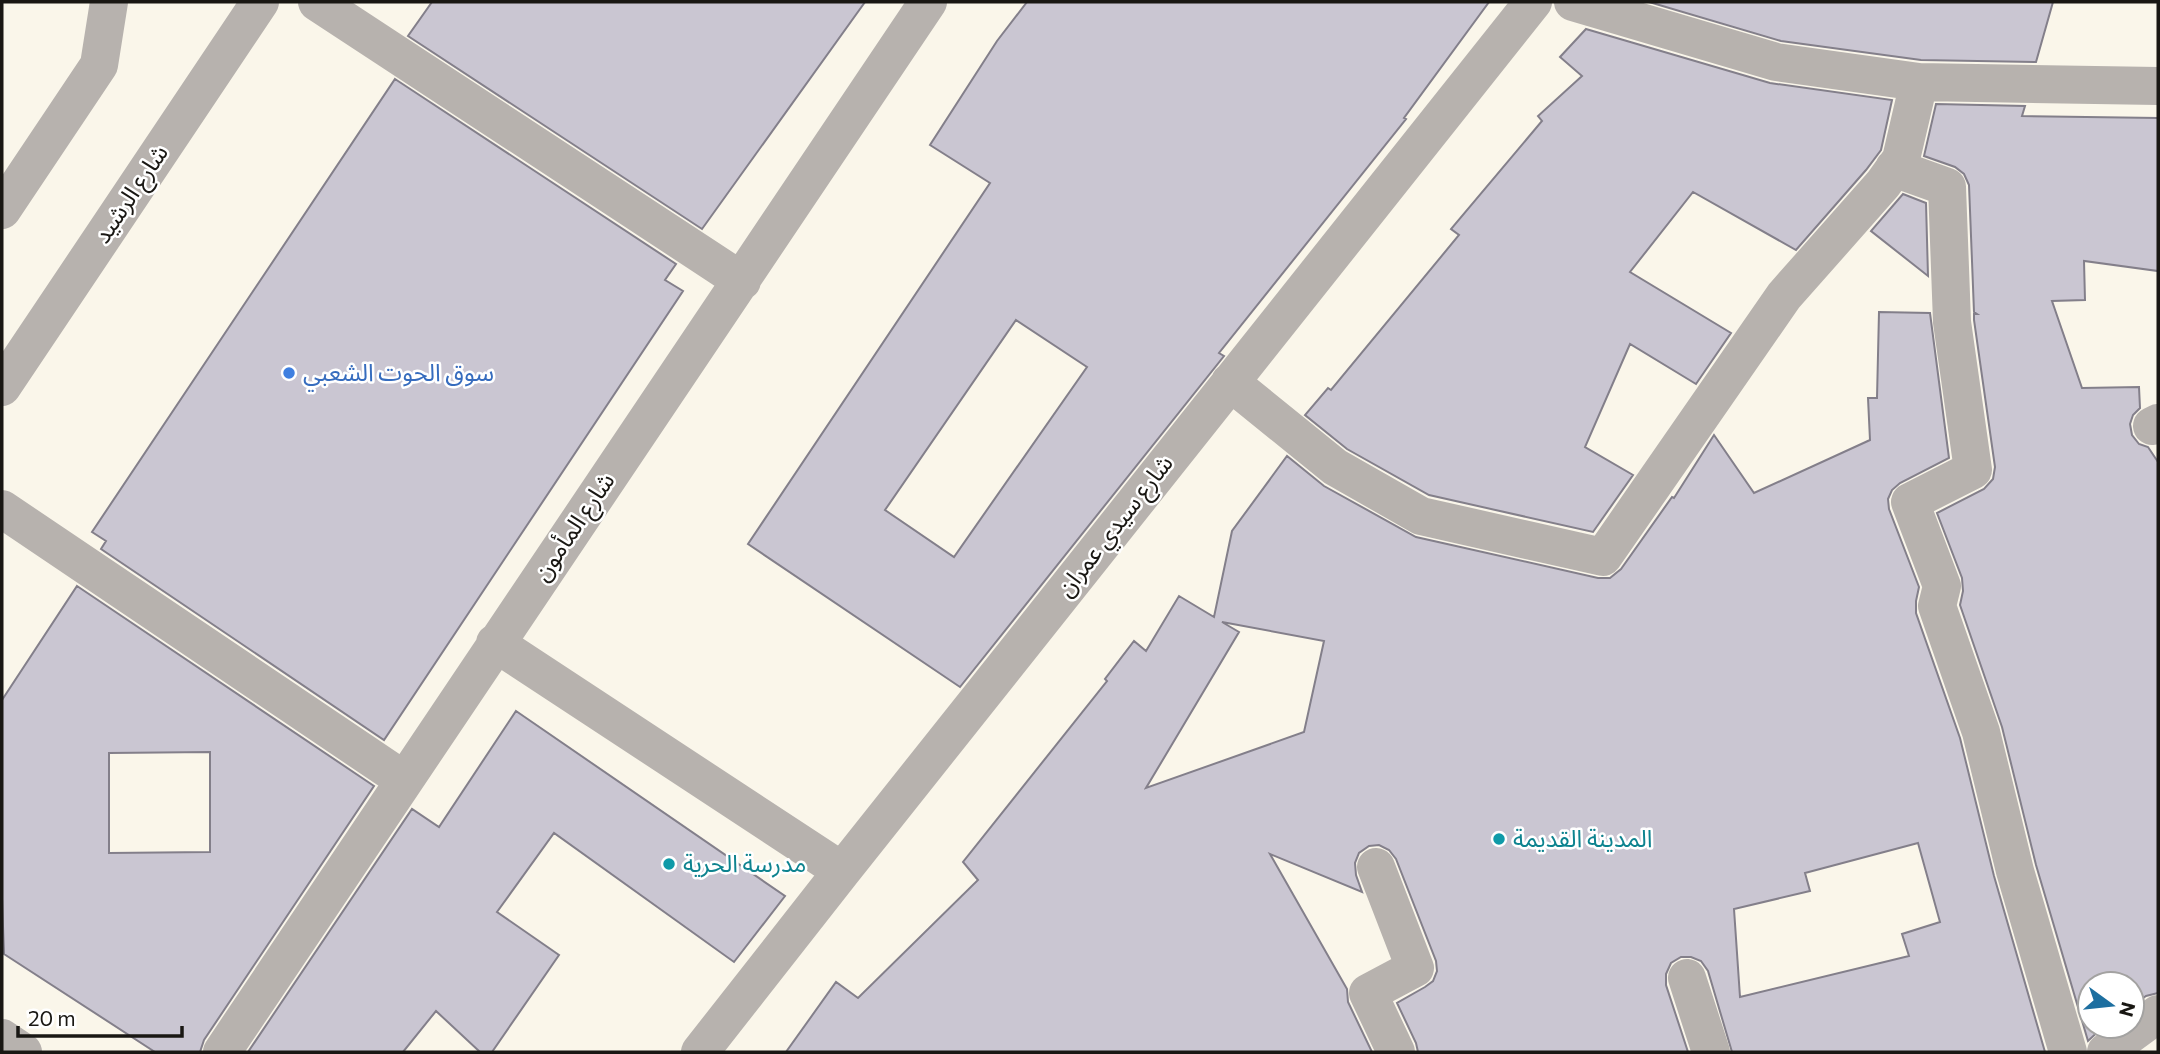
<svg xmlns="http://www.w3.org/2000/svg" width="2160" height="1054" font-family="Commissioner,'Noto Sans Arabic',sans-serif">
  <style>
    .building { fill: #cac6d2; stroke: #837f8a; stroke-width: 2; fill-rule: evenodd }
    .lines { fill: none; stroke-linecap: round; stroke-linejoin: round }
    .minor { stroke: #b7b2ae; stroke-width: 38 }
    .shop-dot { fill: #3f7fe0; stroke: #fff; stroke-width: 2.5 }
    .culture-dot { fill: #0f9aa8; stroke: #fff; stroke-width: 2.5 }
    .labels { text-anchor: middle; stroke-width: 5; stroke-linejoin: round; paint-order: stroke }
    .street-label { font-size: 24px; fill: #191713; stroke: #fff }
    .shop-label { font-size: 24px; fill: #366cbe; stroke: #fff; text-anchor: start }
    .culture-label { font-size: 24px; fill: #0d838f; stroke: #fff; text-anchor: start }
  </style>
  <rect width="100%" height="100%" fill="#faf6ea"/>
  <path class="building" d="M432 2H865L702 229 408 36Z
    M1027 2H1489L1404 118 1406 119 1219 353 1224 356 960 687 748 544 990 183 930 145 997 41ZM1016 320 1087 367 954 557 885 510Z
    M1649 2H2053L2036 62 1921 60 1781 41Z
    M1586 29 1770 83 1892 100 1881 150 1866 170 1796 250 1693 192 1630 272 1731 333 1696 384 1630 344 1585 447 1633 475 1593 532 1429 495 1347 449 1305 415 1328 388 1331 390 1459 235 1451 229 1542 121 1538 116 1582 76 1560 57Z
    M395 79 676 264 665 280 683 291 384 740 101 549 106 541 92 532Z
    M1936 104 2025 106 2022 116 2158 118V271L2084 261 2085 300 2052 301 2082 388 2139 387 2140 408 2133 415 2130 424 2132 435 2139 444 2148 447 2158 462V993L2146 996 2132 1006V984H2090V1026H2104L2088 1041 2036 865 2002 727 1960 605 1963 591 1962 578 1937 513 1984 489 1993 479 1995 467 1974 320V314H1977L1974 312 1969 185 1964 174 1955 167 1924 156Z
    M1903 194 1926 203 1928 276 1871 231Z
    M1879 312 1930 313 1949 458 1900 483 1892 490 1888 499 1889 509 1919 587 1916 601V613L1960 738 1994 876 2045 1052H1732L1708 971 1701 961 1691 957H1681L1671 963 1666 974V985L1688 1052H1418L1416 1043 1397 1003 1425 987 1433 981 1437 971 1436 961 1396 859 1389 850 1379 845 1369 846 1359 853 1355 863 1356 875 1362 892 1270 854 1347 989 1348 1002 1372 1052H786L836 982 858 998 978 880 963 862 1107 681 1105 679 1134 641 1146 651 1179 596 1214 617 1232 531 1287 456 1324 486 1416 537 1598 578H1610L1621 569 1672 497 1674 498 1714 435 1754 493 1870 440 1868 398H1877ZM1222 622 1324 641 1304 732 1146 788 1239 632ZM1918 843 1940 922 1902 934 1909 956 1740 997 1734 909 1810 891 1805 873Z
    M77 586 374 786 204 1040 200 1052H155L4 954 2 899V700ZM210 752V852L109 853V753Z
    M516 711 785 896 734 962 554 833 497 912 559 955 492 1052H480L436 1011 403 1052H248L412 809 439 827Z"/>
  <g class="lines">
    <path class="minor" d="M317 2 742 281
      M1573 2 1776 62 1919 82 2158 86
      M1894 168 1947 187 1952 322 1973 470 1910 502 1942 586 1937 606 1981 732 2015 871 2068 1052
      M2 210 99 65 109 2
      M1230 382 1335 467 1421 516 1603 557 1784 296 1883 184 1901 159 1919 82
      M2 387 260 2
      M2152 426 2158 423
      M2 509 404 780
      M495 643 842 871
      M1376 867 1415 968 1368 993 1396 1052
      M1687 978 1711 1052
      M2 1038 23 1052
      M222 1052 928 2
      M700 1052 842 871 1533 2
      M2106 1052 2158 1014"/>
  </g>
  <circle class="shop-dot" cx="289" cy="373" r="7"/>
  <g class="culture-dot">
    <circle cx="1499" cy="839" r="7"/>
    <circle cx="669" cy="864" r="7"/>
  </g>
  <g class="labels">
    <g class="street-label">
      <text transform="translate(131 194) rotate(-56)" y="8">شارع الرشيد</text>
      <text transform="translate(1115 526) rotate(-52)" y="8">شارع سيدي عمران</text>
      <text transform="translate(574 527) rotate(-56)" y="8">شارع المأمون</text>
    </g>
    <g class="shop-label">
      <text x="303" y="381">سوق الحوت الشعبي</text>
    </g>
    <g class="culture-label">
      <text x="1513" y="847">المدينة القديمة</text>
      <text x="683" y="872">مدرسة الحرية</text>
    </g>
  </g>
  <rect width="2160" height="1054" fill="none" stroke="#191713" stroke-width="7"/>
  <g transform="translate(2111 1005) rotate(105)"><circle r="33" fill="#ffffff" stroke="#a3a2a1" stroke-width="2"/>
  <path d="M0-5L12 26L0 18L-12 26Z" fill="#1d6fa0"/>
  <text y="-10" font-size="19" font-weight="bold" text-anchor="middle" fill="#191713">N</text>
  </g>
  <path d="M18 1026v10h164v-10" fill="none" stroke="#191713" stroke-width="3.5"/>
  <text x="28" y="1026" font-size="21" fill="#191713" stroke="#ffffff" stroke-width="5" paint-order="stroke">20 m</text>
</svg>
